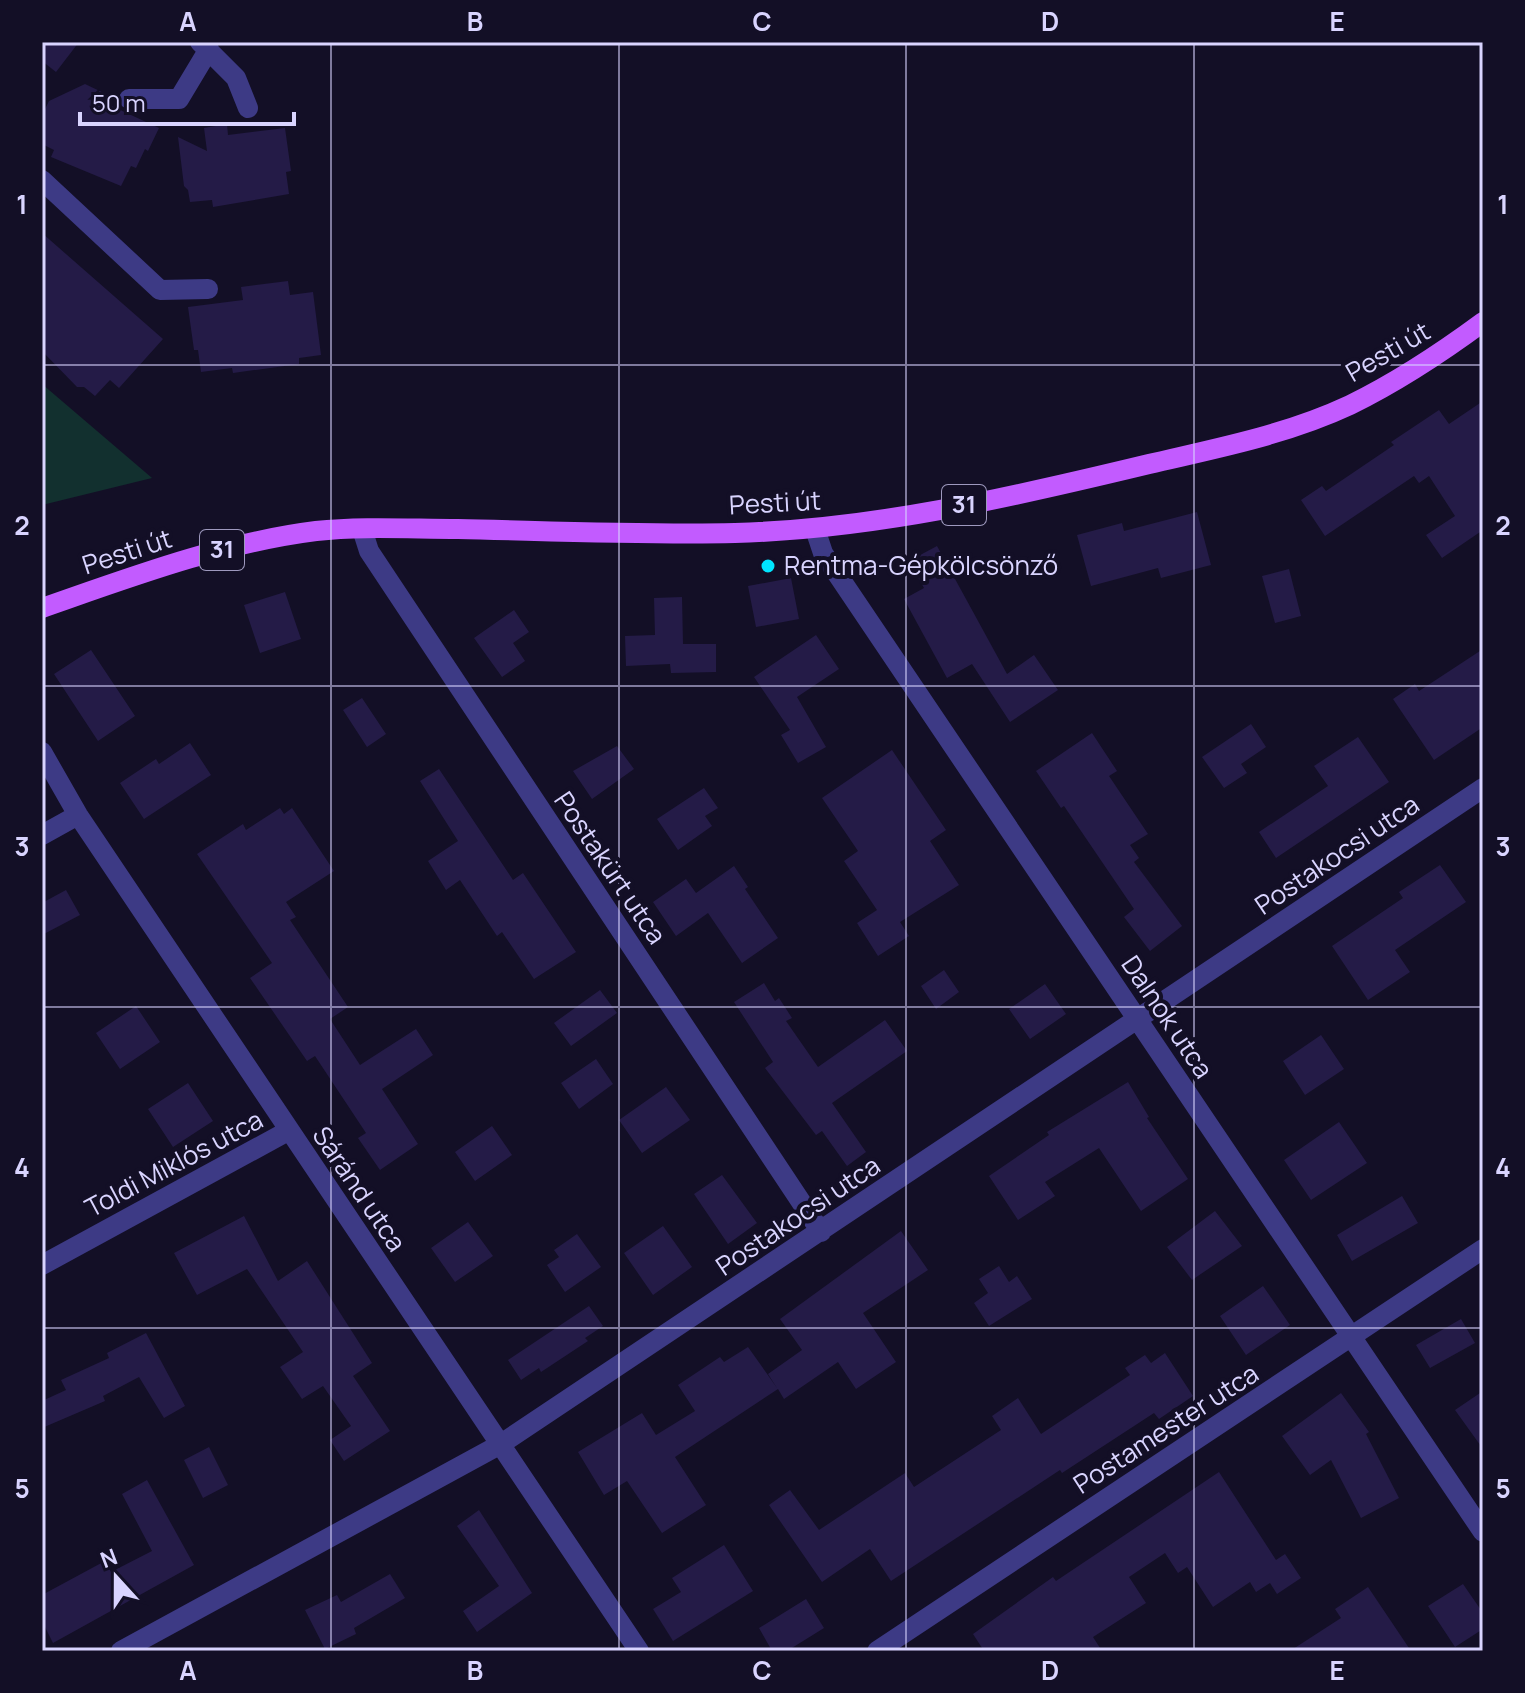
<svg xmlns="http://www.w3.org/2000/svg" width="1525" height="1693" font-family="Manrope,sans-serif">
  <style>
    .green { fill: #12302f }
    .building { fill: #241b47 }
    .lines { fill: none; stroke-linecap: round; stroke-linejoin: round }
    .minor { stroke: #3d3a85; stroke-width: 20 }
    .major { stroke: #c25bff; stroke-width: 20 }
    .grid { fill: none; stroke: #d9d4ff; stroke-width: 2; stroke-opacity: 0.55 }
    .poi-dot { fill: #00e5ff; stroke: #130f26; stroke-width: 3 }
    .labels { text-anchor: middle; stroke-width: 8; stroke-linejoin: round; paint-order: stroke }
    .shield { fill: #130f26; stroke: #9e99be; stroke-width: 2 }
    .shield-label { font-size: 24px; font-weight: bold; fill: #d9d4ff }
    .street-label { font-size: 26px; fill: #d9d4ff; stroke: #130f26 }
    .poi-label { font-size: 26px; fill: #d9d4ff; stroke: #130f26; text-anchor: start }
    .neatline { fill: none; stroke: #d9d4ff; stroke-width: 3 }
    .grid-label { font-size: 26px; text-anchor: middle; font-weight: bold; fill: #d9d4ff }
  </style>
  <rect width="100%" height="100%" fill="#130f26"/>
  <path class="green" d="M42 384 152 478 42 505Z"/>
  <path class="building" d="M42 42H79L56 72 42 61Z
    M85 84 106 94 103 102 159 128 148 151 145 149 136 168 131 166 121 186 51 157 54 150 42 144V115L49 101Z
    M227 124 228 135 285 128 291 171 286 172 289 194 213 207 212 200 190 202 188 190 184 186 178 137 207 151 204 128Z
    M42 233 163 339 119 388 110 380 95 396 84 387H77L42 351Z
    M288 281 290 295 313 292 321 355 299 358V364L233 373 232 368 201 372 198 350H194L188 307 243 300 241 287Z
    M1483 401V530L1442 558 1426 535 1455 516 1429 476 1419 483 1414 476 1325 536 1301 500 1322 486 1326 491 1394 445 1391 442 1439 410 1449 424Z
    M1197 512 1211 565 1161 578 1158 568 1091 586 1077 535 1122 523 1124 531Z
    M937 546 1007 674 1034 655 1058 690 1010 722 972 664 947 678 904 599 924 588 909 561Z
    M1289 569 1301 616 1275 623 1262 576Z
    M791 578 799 619 756 627 748 586Z
    M285 592 301 639 260 653 244 605Z
    M682 597 683 644H716V672L671 673 670 664 626 666 625 636 655 635 654 598Z
    M514 610 529 632 513 643 525 661 502 677 474 638Z
    M816 635 839 669 797 697 826 747 798 763 781 735 790 730 754 677Z
    M1483 649V727L1434 760 1393 699 1415 684 1419 691Z
    M91 650 135 716 98 741 54 674Z
    M362 698 386 734 367 747 343 710Z
    M1251 724 1266 747 1241 764 1247 773 1224 788 1202 757Z
    M1092 733 1117 771 1109 776 1148 834 1130 845 1139 858 1134 862 1182 926 1150 951 1124 917 1134 909 1064 806 1061 808 1036 771Z
    M1358 737 1389 782 1276 858 1259 832 1328 786 1314 766Z
    M190 743 211 775 144 819 120 783 156 759 159 764Z
    M617 746 634 769 592 799 573 771Z
    M892 750 946 830 930 841 959 885 900 922 909 936 878 956 857 923 877 910 844 861 858 851 822 798Z
    M439 769 513 880 523 873 576 952 534 979 502 932 497 936 460 880 446 890 428 861 458 841 420 781Z
    M704 788 718 808 705 816 712 826 678 850 657 819Z
    M280 808 284 814 292 808 334 871 286 902 296 917 290 920 348 1007 330 1019 360 1065 416 1029 433 1055 382 1089 418 1144 380 1170 358 1138 366 1133 315 1056 307 1061 250 978 272 963 197 854 243 824 246 830Z
    M1440 865 1466 902 1395 950 1410 972 1368 1000 1332 946 1403 898 1399 892Z
    M734 866 748 887 745 889 778 938 742 963 708 913 676 936 653 902 686 879 696 893Z
    M66 890 80 915 42 935V903Z
    M944 970 959 992 936 1009 921 986Z
    M764 983 775 1001 779 998 792 1018 786 1021 818 1067 885 1020 907 1051 832 1103 866 1152 847 1166 822 1131 816 1135 765 1068 773 1062 734 1002Z
    M1045 984 1066 1014 1030 1039 1009 1009Z
    M600 990 617 1013 571 1046 554 1023Z
    M136 1006 160 1042 120 1069 96 1033Z
    M1321 1035 1344 1069 1305 1095 1283 1061Z
    M596 1059 613 1084 579 1109 561 1083Z
    M1128 1082 1149 1117 1147 1118 1188 1179 1141 1211 1099 1148 1045 1182 1055 1196 1018 1220 989 1176 1049 1135 1047 1132Z
    M188 1083 213 1121 173 1147 148 1109Z
    M666 1087 690 1120 642 1153 619 1120Z
    M1339 1122 1367 1163 1311 1200 1284 1160Z
    M492 1126 512 1155 475 1181 455 1152Z
    M722 1175 757 1223 728 1244 694 1194Z
    M1402 1196 1418 1223 1352 1261 1337 1235Z
    M1215 1211 1242 1246 1192 1280 1167 1247Z
    M244 1216 278 1281 307 1261 372 1363 353 1376 390 1431 344 1461 330 1440 351 1426 323 1386 302 1399 280 1367 303 1352 247 1269 197 1295 174 1253Z
    M468 1222 493 1256 455 1282 431 1248Z
    M663 1226 692 1267 653 1295 624 1253Z
    M901 1231 928 1270 863 1313 896 1362 856 1389 838 1362 784 1399 778 1389 675 1457 706 1505 662 1533 627 1481 604 1495 578 1452 642 1413 656 1435 695 1411 678 1385 720 1357 724 1362 748 1347 777 1388 768 1374 802 1350 780 1319Z
    M577 1234 601 1267 565 1292 547 1265 559 1257 554 1250Z
    M999 1266 1009 1282 1017 1276 1032 1299 989 1326 974 1303 988 1293 979 1279Z
    M1263 1286 1290 1325 1246 1355 1220 1316Z
    M589 1306 603 1326 585 1338 588 1341 541 1372 539 1368 521 1380 508 1360Z
    M1461 1319 1475 1343 1430 1368 1416 1345Z
    M146 1333 185 1406 164 1418 139 1377 103 1396 105 1401 42 1428V1401L66 1390 61 1380 109 1358 107 1353Z
    M1165 1353 1193 1396 1159 1419 1154 1413 1062 1473 1060 1470 891 1581 870 1549 822 1582 769 1505 790 1490 819 1530 905 1473 914 1487 1001 1430 992 1416 1018 1398 1041 1434 1130 1375 1125 1368 1145 1355 1151 1363Z
    M1483 1391V1449L1455 1410Z
    M1341 1393 1369 1432 1366 1434 1399 1498 1361 1518 1331 1460 1310 1475 1282 1436Z
    M209 1447 228 1485 203 1498 184 1460Z
    M1219 1472 1276 1560 1285 1554 1301 1578 1277 1594 1270 1583 1256 1592 1250 1582 1213 1607 1187 1567 1178 1573 1165 1553 1129 1577 1146 1603 1093 1637 1102 1651H984L973 1634 1053 1577 1056 1581Z
    M147 1480 194 1565 53 1643 42 1621V1595L105 1561 111 1572 152 1551 122 1494Z
    M479 1510 532 1593 477 1632 463 1611 499 1586 457 1526Z
    M724 1545 753 1591 673 1641 653 1609 681 1592 672 1578Z
    M390 1574 405 1598 354 1628 356 1634 325 1649 305 1610 337 1595 341 1602Z
    M1463 1584 1483 1613V1629L1455 1647 1428 1606Z
    M1368 1587 1411 1651H1290L1341 1618 1335 1609Z
    M806 1599 824 1628 787 1651H772L759 1628Z"/>
  <g class="lines">
    <path class="minor" d="M200 42 236 78 248 108
      M129 99H179L209 49
      M42 180 160 290 208 289
      M362 529 369 551 821 1232
      M815 529 823 553 1483 1532
      M42 752 78 815 639 1651
      M42 835 78 815
      M42 1265 288 1131
      M121 1651 501 1444 1483 788
      M877 1651 1483 1249"/>
    <path class="major" d="M42 608C131 577 221 543 316 531 362 526 411 529 458 529 550 531 643 535 735 533 876 529 1012 497 1149 464 1217 448 1286 435 1350 405 1397 382 1441 353 1483 322"/>
  </g>
  <path class="grid" d="M331 42V1651M619 42V1651M906 42V1651M1194 42V1651M42 365H1483M42 686H1483M42 1007H1483M42 1328H1483"/>
  <circle class="poi-dot" cx="768" cy="566" r="8"/>
  <g class="labels">
    <g class="shield">
      <rect x="942" y="485" width="44" height="40" rx="6"/>
      <rect x="200" y="530" width="44" height="40" rx="6"/>
    </g>
    <g class="shield-label">
      <text x="964" y="513">31</text>
      <text x="222" y="558">31</text>
    </g>
    <g class="street-label">
      <text transform="translate(1388 352) rotate(-30)" y="9">Pesti út</text>
      <text transform="translate(775 503) rotate(-3)" y="9">Pesti út</text>
      <text transform="translate(127 552) rotate(-18)" y="9">Pesti út</text>
      <text transform="translate(1337 855) rotate(-34)" y="9">Postakocsi utca</text>
      <text transform="translate(610 868) rotate(56)" y="9">Postakürt utca</text>
      <text transform="translate(1167 1017) rotate(56)" y="9">Dalnok utca</text>
      <text transform="translate(174 1164) rotate(-28)" y="9">Toldi Miklós utca</text>
      <text transform="translate(359 1189) rotate(56)" y="9">Sáránd utca</text>
      <text transform="translate(798 1216) rotate(-34)" y="9">Postakocsi utca</text>
      <text transform="translate(1166 1429) rotate(-33)" y="9">Postamester utca</text>
    </g>
    <g class="poi-label">
      <text x="784" y="575">Rentma-Gépkölcsönző</text>
    </g>
  </g>
  <rect width="1525" height="1693" fill="none" stroke="#130f26" stroke-width="88"/>
  <g transform="translate(116 1577) rotate(339)" stroke="#130f26" stroke-width="6" paint-order="stroke">
  <path d="M0-6L14 30L0 20L-14 30Z" fill="#d9d4ff"/>
  <text y="-12" font-size="22" font-weight="bold" text-anchor="middle" fill="#d9d4ff">N</text>
  </g>
  <path d="M80 112v12h214v-12" fill="none" stroke="#d9d4ff" stroke-width="4"/>
  <text x="92" y="112" font-size="24" fill="#d9d4ff" stroke="#130f26" stroke-width="6" paint-order="stroke">50 m</text>
  <rect x="44" y="44" width="1437" height="1605" class="neatline"/>
  <g class="grid-label">
    <text x="188" y="31">A</text>
    <text x="475" y="31">B</text>
    <text x="762" y="31">C</text>
    <text x="1050" y="31">D</text>
    <text x="1337" y="31">E</text>
    <text x="22" y="214">1</text>
    <text x="1503" y="214">1</text>
    <text x="22" y="535">2</text>
    <text x="1503" y="535">2</text>
    <text x="22" y="856">3</text>
    <text x="1503" y="856">3</text>
    <text x="22" y="1177">4</text>
    <text x="1503" y="1177">4</text>
    <text x="22" y="1498">5</text>
    <text x="1503" y="1498">5</text>
    <text x="188" y="1680">A</text>
    <text x="475" y="1680">B</text>
    <text x="762" y="1680">C</text>
    <text x="1050" y="1680">D</text>
    <text x="1337" y="1680">E</text>
  </g>
</svg>
